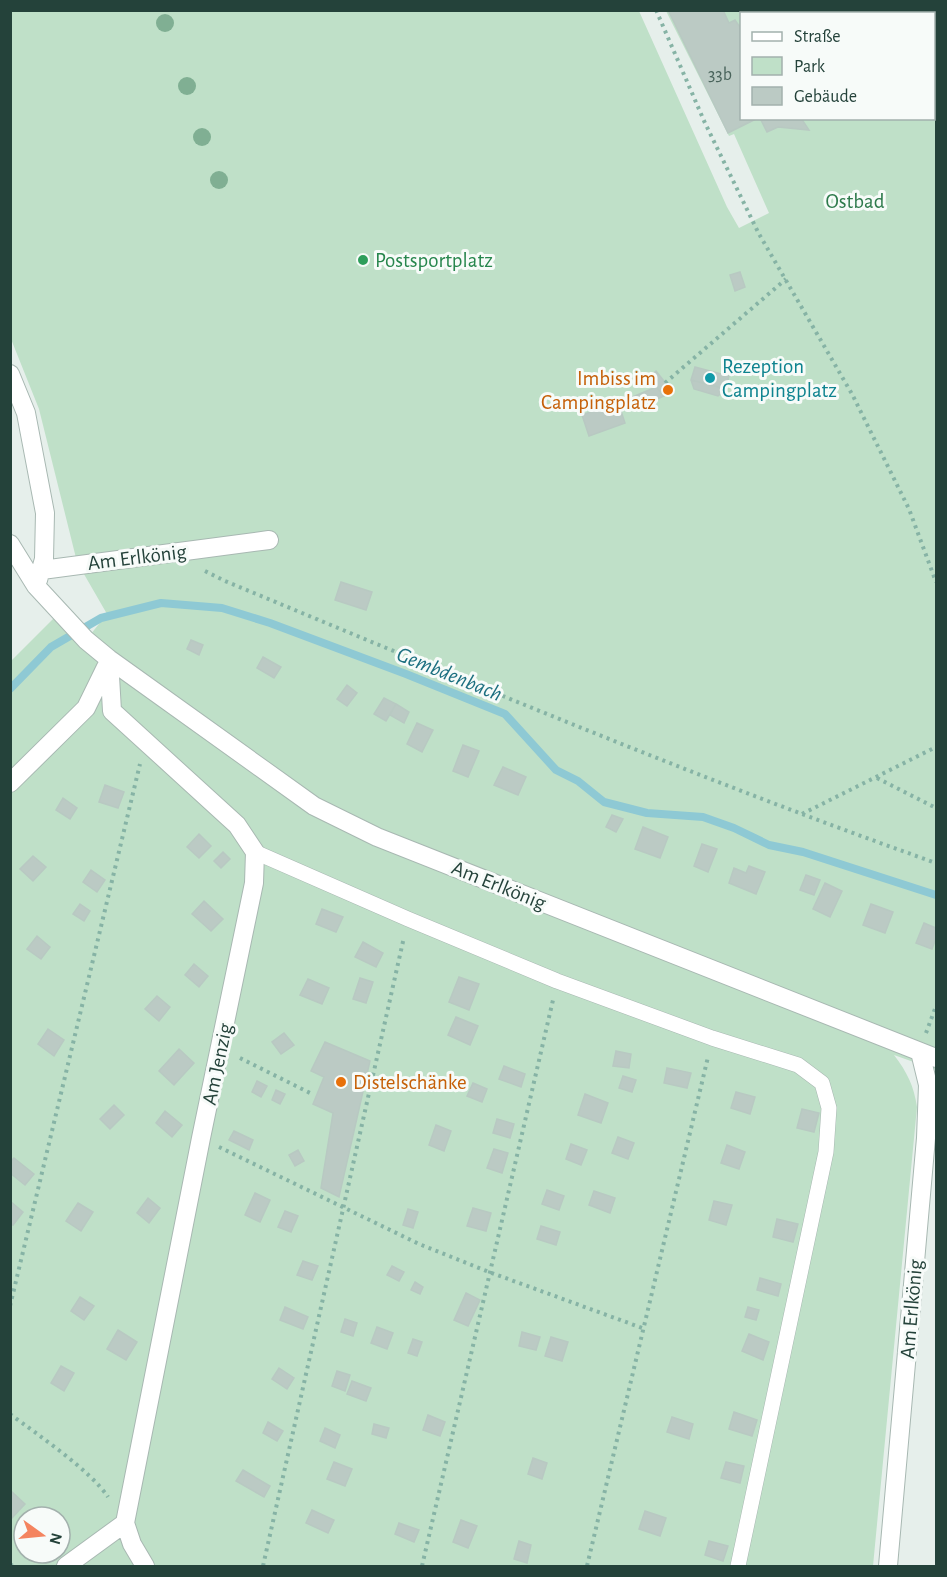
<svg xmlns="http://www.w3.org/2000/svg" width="947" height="1577" font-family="'Alegreya Sans',sans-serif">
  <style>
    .green { fill: #bfe0c8; fill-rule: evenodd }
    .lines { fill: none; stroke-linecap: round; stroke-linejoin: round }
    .stream { stroke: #8ec9d4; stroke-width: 8 }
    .building { fill: #bbcac4; stroke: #b8c9c2; stroke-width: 1.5 }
    .service-casing { stroke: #a8b8b2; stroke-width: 16 }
    .minor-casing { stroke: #a8b8b2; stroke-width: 20 }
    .path { stroke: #86b3a5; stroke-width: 4; stroke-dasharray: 3 4.5; stroke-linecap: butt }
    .service { stroke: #fff; stroke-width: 15 }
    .minor { stroke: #fff; stroke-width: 18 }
    .tree { fill: #80af93 }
    .leisure-dot { fill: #2e9e5b; stroke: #f7fbf9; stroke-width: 2 }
    .culture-dot { fill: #0f9aa8; stroke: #f7fbf9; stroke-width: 2 }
    .food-dot { fill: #e8710a; stroke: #f7fbf9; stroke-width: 2 }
    .labels { text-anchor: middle; stroke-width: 6; stroke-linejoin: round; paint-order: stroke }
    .number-label { font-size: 18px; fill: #4a645c }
    .park-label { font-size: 21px; fill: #2d7a4b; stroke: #f7fbf9 }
    .leisure-label { font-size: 21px; fill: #27864d; stroke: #f7fbf9; text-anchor: start }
    .culture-label { font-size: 21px; fill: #0d838f; stroke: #f7fbf9; text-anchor: start }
    .food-label { font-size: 21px; fill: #c56008; stroke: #f7fbf9; text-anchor: end }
    .street-label { font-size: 21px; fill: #24423a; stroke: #f7fbf9 }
    .water-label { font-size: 22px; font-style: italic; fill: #1c6f80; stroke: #f7fbf9 }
  </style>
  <rect width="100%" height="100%" fill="#e6efeb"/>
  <path class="green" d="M11 11H639L727 207 739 228 769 213 734 134 729 136 666 11H936V1070L894 1055C907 1072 914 1086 917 1107L873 1566H11V661L60 612 86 640 107 614 77 562 39 409 11 339ZM742 14H934V118H742ZM24 1517H60V1553H24Z"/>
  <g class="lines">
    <path class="stream" d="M10 689 51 647 101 618 161 603 222 608 270 623 406 674 505 714 556 770 578 781 604 802 647 813 703 817 734 828 769 845 803 852 936 895"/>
  </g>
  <path class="building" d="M668 10H723L729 23 735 20 742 30V118H758L728 133Z
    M760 118H801L809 130 778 127 767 132Z
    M740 272 745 287 735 291 730 275Z
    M695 367 729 376 726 389 718 396 694 389 691 380Z
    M695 367 729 376 726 389 691 380Z
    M656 371 671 390 664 396 648 378Z
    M656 387 664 396 633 410 628 399Z
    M618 402 625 423 589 436 582 415Z
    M341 582 372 592 366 610 335 600Z
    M191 640 203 645 199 655 187 649Z
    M263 657 281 667 274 678 257 668Z
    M347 685 357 693 347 706 337 699Z
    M384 698 396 704 386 721 374 714Z
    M396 704 409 712 404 723 390 715Z
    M417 723 433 730 422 752 407 744Z
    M463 745 479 751 468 777 453 771Z
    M503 767 526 777 518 795 494 785Z
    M105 785 124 792 118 808 99 802Z
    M63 798 77 808 70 819 56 810Z
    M612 815 623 819 616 832 606 827Z
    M643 827 668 837 660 858 635 849Z
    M199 834 211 846 199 858 187 847Z
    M702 844 717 849 708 872 694 866Z
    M223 852 230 859 221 868 214 861Z
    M33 856 46 867 33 881 20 869Z
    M749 866 765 872 756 894 729 883 734 868 746 873Z
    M91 870 105 880 97 892 83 882Z
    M806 875 820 880 814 895 800 890Z
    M825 883 842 891 830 917 813 909Z
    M204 901 223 919 211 931 192 914Z
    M80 904 90 911 84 921 73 914Z
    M871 904 893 912 885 933 863 925Z
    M322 909 343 917 336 932 316 924Z
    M924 923 936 928V938L932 949 916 943Z
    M37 936 50 947 41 959 27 949Z
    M363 942 383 953 376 967 355 957Z
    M194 964 208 976 199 987 185 975Z
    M459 977 479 984 469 1010 449 1002Z
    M360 978 373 982 366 1003 353 999Z
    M308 979 329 988 322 1004 300 995Z
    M157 996 170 1007 159 1021 145 1009Z
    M456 1017 478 1026 470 1045 448 1035Z
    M48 1029 64 1040 54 1056 38 1044Z
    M284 1033 294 1045 281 1054 272 1042Z
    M325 1042 370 1061 339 1197 321 1188 333 1113 313 1104 324 1077 311 1071Z
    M179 1049 194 1063 174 1085 159 1071Z
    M616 1051 631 1054 629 1068 613 1066Z
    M504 1066 525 1074 521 1087 499 1079Z
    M667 1068 691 1073 687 1088 664 1083Z
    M623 1076 636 1080 632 1092 619 1088Z
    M257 1081 267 1086 261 1097 252 1092Z
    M473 1083 487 1089 482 1102 467 1096Z
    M276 1090 285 1094 280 1104 272 1100Z
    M736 1092 755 1097 750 1114 731 1108Z
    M585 1094 608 1103 601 1123 578 1115Z
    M114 1105 124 1115 110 1129 100 1119Z
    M802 1109 819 1113 814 1132 797 1128Z
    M165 1111 182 1125 172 1137 156 1123Z
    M497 1119 514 1124 510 1138 493 1133Z
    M436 1125 451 1131 444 1151 429 1145Z
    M234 1131 253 1140 249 1150 229 1140Z
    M618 1137 634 1143 628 1159 612 1153Z
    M571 1144 587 1150 581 1165 566 1159Z
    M727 1145 745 1152 739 1169 721 1163Z
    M494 1149 508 1153 502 1173 487 1168Z
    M298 1150 304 1161 295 1166 289 1155Z
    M14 1158 34 1174 25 1185 10 1173V1162Z
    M547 1190 564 1196 559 1210 542 1204Z
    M594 1191 615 1198 610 1213 589 1205Z
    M255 1193 270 1200 260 1222 245 1215Z
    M148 1198 160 1208 149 1223 137 1213Z
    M10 1201 23 1212 13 1225 10 1224Z
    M714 1201 732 1205 726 1225 709 1220Z
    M78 1203 93 1212 81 1231 66 1221Z
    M473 1208 491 1213 486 1231 467 1226Z
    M408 1209 418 1212 413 1228 403 1225Z
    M285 1211 298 1216 291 1232 278 1227Z
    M777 1219 798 1224 793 1242 773 1237Z
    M541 1226 560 1232 556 1245 537 1239Z
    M303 1261 318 1266 312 1280 297 1275Z
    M392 1266 404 1272 399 1281 387 1275Z
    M760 1278 781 1284 778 1296 757 1290Z
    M415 1282 423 1287 420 1294 411 1290Z
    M466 1293 480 1300 468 1326 454 1320Z
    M80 1297 94 1306 84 1320 71 1311Z
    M285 1307 308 1317 303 1329 280 1320Z
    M748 1307 759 1310 756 1320 745 1317Z
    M345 1319 357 1323 353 1336 341 1332Z
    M377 1327 393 1333 387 1349 371 1343Z
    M118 1330 137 1342 126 1360 107 1349Z
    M522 1332 540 1337 536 1350 519 1346Z
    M749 1334 769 1342 763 1360 742 1351Z
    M551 1337 568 1342 562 1361 545 1356Z
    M413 1339 422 1342 417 1356 408 1353Z
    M61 1366 74 1373 64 1391 51 1383Z
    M279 1368 294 1378 287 1389 272 1379Z
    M337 1371 350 1375 345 1391 332 1386Z
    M352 1381 371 1388 366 1401 347 1394Z
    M734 1412 757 1420 752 1436 729 1429Z
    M428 1415 445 1422 440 1436 423 1430Z
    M672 1417 693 1424 689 1439 667 1432Z
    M268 1422 283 1431 277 1441 263 1433Z
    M374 1424 389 1428 386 1438 372 1434Z
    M325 1428 340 1435 335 1448 320 1441Z
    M533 1458 547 1463 542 1479 528 1474Z
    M334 1462 352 1469 345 1486 327 1479Z
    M726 1462 744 1466 740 1483 721 1478Z
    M243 1470 270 1486 264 1497 236 1481Z
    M11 1491 25 1504 10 1520V1491Z
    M312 1510 334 1520 328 1533 306 1523Z
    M645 1511 666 1518 660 1536 639 1529Z
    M461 1520 477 1526 468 1548 453 1542Z
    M399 1523 419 1530 414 1542 395 1534Z
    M519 1541 531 1545 527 1563 514 1559Z
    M709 1541 728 1546 723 1561 705 1555Z"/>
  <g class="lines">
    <g class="service-casing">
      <path id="service" d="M255 852 408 919 557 981 712 1038 798 1065 822 1083 829 1108 826 1152 738 1566"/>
    </g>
    <g class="minor-casing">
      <path id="minor" d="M10 374 26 413 45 513 44 559 38 580
        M10 544 36 586 86 640 109 659 314 806 377 837 936 1058
        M42 570 269 540
        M109 659 112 711 237 825 255 852 254 883 201 1138 125 1523 132 1544 145 1566
        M10 783 86 708 109 661
        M66 1566 125 1523
        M888 1566 926 1138 928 1085 920 1052"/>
    </g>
    <path class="path" d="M656 10 705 123 759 234 852 394 909 509 936 582
      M763 10 767 14
      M934 45 936 43
      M934 83 936 85
      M665 383 786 279
      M205 571 225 581C461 679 696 778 936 863
      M877 778 936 808
      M802 814 936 747
      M926 1033 936 1006
      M240 1058 310 1093
      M219 1147 419 1244 489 1272 645 1329
      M10 1306 140 764
      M10 1414C38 1435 90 1470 108 1497
      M10 1564 13 1566
      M263 1566 404 937
      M422 1566 553 1000
      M587 1566 708 1057"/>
    <use href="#service" class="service"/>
    <use href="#minor" class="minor"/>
  </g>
  <g class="tree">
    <circle cx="165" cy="23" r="9"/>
    <circle cx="187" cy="86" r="9"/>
    <circle cx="202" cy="137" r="9"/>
    <circle cx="219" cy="180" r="9"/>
  </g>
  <circle class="leisure-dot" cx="363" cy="260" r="6"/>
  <circle class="culture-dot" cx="710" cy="378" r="6"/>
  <g class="food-dot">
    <circle cx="668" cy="390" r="6"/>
    <circle cx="341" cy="1082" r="6"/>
  </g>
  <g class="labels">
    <g class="number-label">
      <text x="720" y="80">33b</text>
    </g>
    <g class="park-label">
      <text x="855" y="208">Ostbad</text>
    </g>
    <g class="leisure-label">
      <text x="375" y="267">Postsportplatz</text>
    </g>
    <g class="culture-label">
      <text x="722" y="373">Rezeption<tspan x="722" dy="24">Campingplatz</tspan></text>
    </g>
    <g class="food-label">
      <text x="656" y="385">Imbiss im<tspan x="656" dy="24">Campingplatz</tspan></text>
      <text x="353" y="1089" text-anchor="start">Distelschänke</text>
    </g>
    <g class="street-label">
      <text transform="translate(137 557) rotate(-7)" y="7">Am Erlkönig</text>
      <text transform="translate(499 885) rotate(22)" y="7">Am Erlkönig</text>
      <text transform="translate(217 1064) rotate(-78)" y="7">Am Jenzig</text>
      <text transform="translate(911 1309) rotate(-85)" y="7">Am Erlkönig</text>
    </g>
    <g class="water-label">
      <text transform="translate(450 673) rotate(22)" y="8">Gembdenbach</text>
    </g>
  </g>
  <rect width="947" height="1577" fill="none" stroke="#24423a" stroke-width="24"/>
  <rect x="740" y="12" width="195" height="108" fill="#f7fbf9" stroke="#a3b1ad" stroke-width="1.5"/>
  <rect x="752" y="32" width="30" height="9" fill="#ffffff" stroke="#a3b1ad" stroke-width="1.5"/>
  <text x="794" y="42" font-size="18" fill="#24423a">Straße</text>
  <rect x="752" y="57" width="30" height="18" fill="#bfe0c8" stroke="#a3b1ad" stroke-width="1.5"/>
  <text x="794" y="72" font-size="18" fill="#24423a">Park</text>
  <rect x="752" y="87" width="30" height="18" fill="#bbcac4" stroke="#a3b1ad" stroke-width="1.5"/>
  <text x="794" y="102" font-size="18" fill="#24423a">Gebäude</text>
  <g transform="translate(42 1535) rotate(105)"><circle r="28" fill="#f7fbf9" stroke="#a3b1ad" stroke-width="1.5"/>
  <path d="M0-4.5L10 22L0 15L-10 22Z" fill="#f4845f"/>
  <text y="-9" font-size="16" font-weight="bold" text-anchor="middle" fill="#24423a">N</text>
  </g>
</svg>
